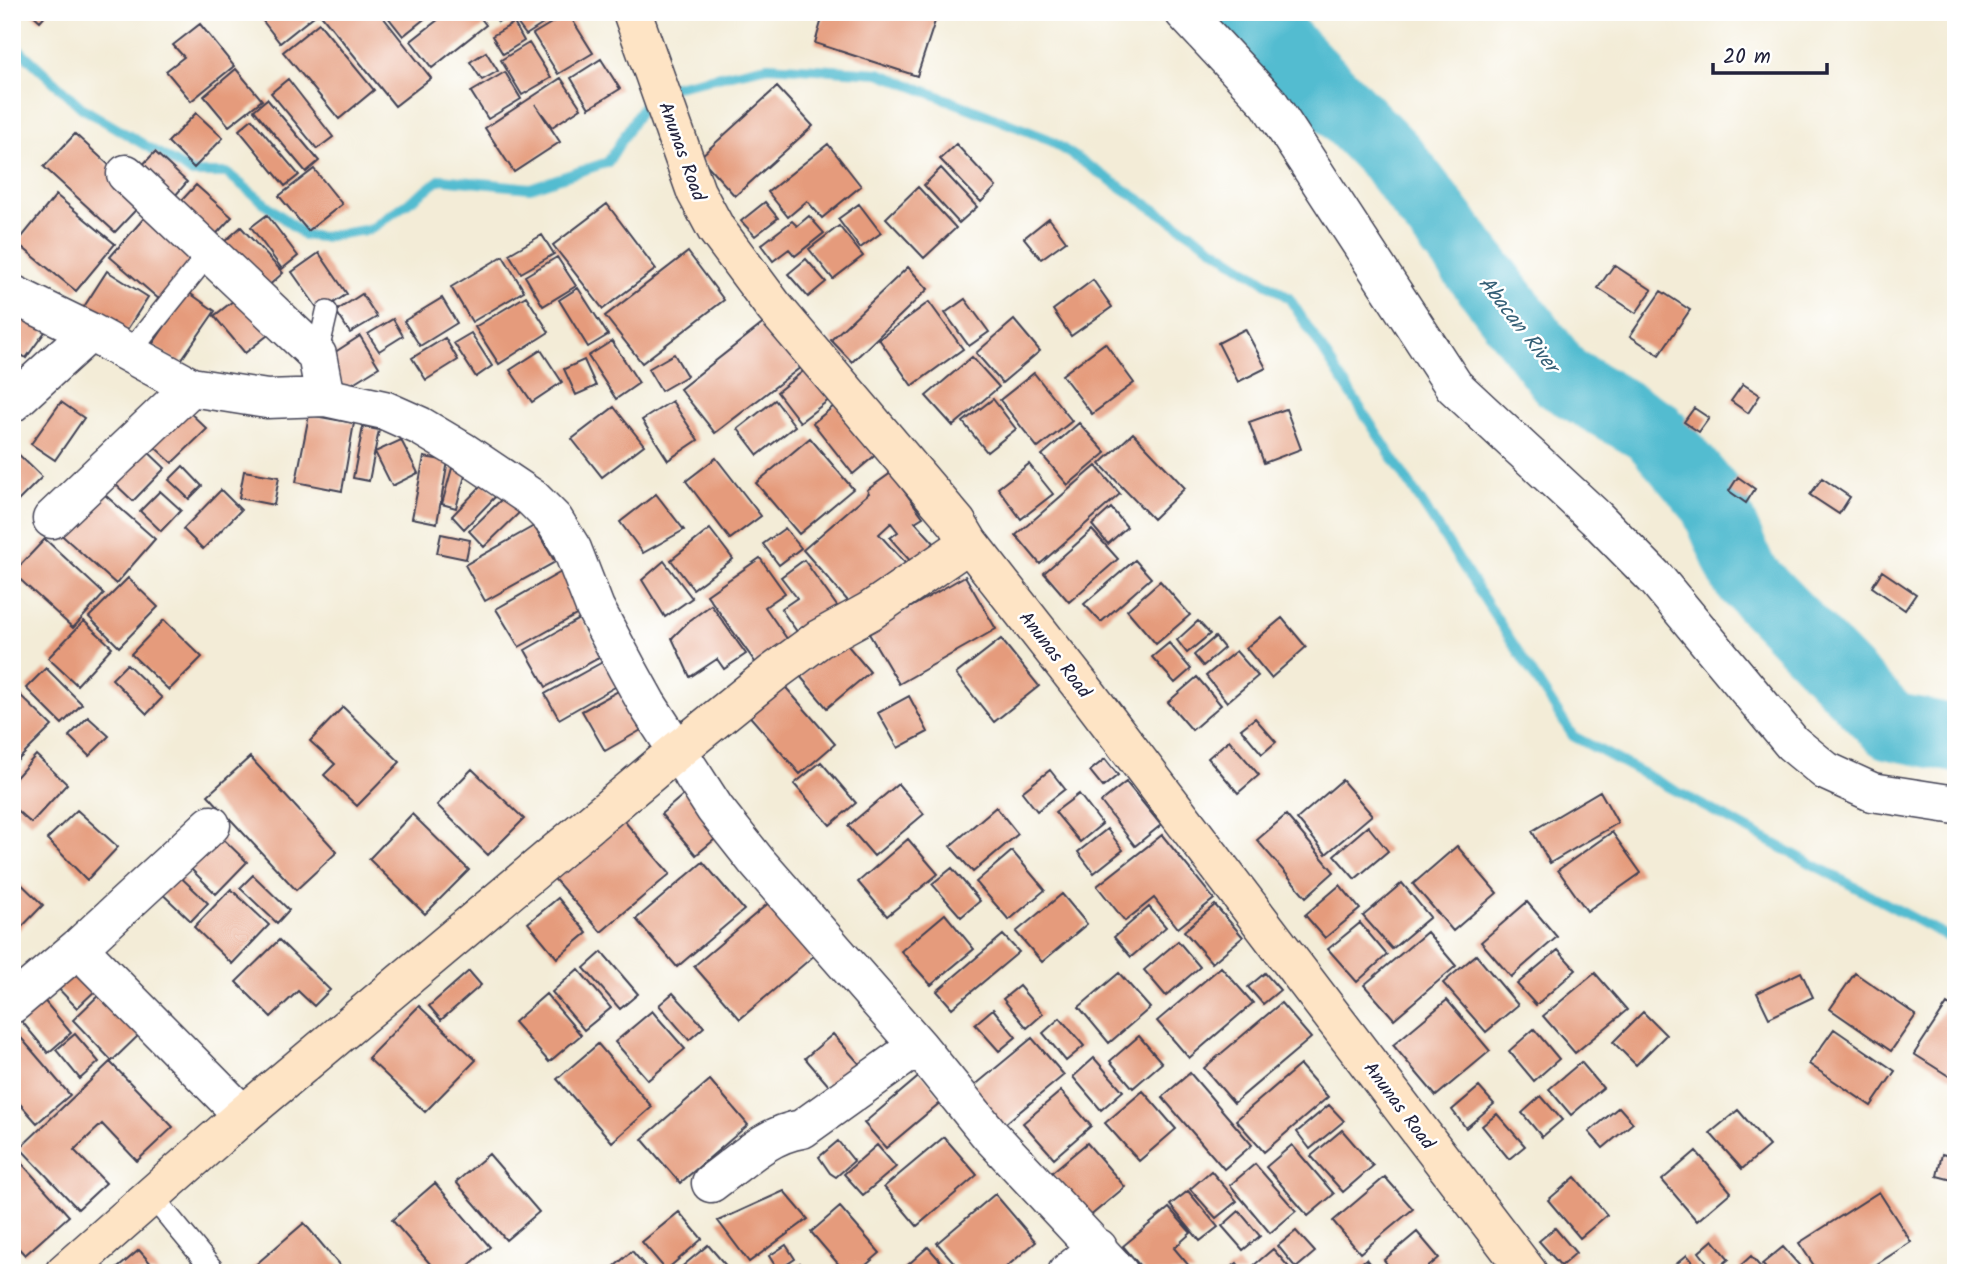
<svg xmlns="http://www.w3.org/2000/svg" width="1968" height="1285" font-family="Kalam,sans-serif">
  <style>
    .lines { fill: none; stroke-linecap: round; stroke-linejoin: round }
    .stream { stroke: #53bcd0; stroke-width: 10 }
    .river { stroke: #53bcd0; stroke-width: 68 }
    .building { fill: #e59b7b }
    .lane-casing { stroke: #414052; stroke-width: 24 }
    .street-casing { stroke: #414052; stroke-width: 41 }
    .secondary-casing { stroke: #414052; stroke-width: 41 }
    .lane { stroke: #fff; stroke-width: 21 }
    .street { stroke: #fff; stroke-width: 38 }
    .secondary { stroke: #fee4c5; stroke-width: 38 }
    .labels { text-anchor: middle; stroke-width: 5; stroke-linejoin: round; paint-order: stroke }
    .street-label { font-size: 19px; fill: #22223b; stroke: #fff }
    .water-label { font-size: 21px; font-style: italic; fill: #366077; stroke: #fff }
  </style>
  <rect width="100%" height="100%" fill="#fff"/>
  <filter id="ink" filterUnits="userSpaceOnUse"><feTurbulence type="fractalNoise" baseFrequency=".0143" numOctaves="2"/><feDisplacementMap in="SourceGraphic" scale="14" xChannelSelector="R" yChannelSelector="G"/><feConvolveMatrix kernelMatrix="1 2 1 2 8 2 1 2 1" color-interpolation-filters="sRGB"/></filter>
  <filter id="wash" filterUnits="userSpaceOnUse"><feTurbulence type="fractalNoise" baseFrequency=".00686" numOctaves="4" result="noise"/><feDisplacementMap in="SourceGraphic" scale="28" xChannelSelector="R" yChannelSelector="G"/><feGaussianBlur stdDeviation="1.57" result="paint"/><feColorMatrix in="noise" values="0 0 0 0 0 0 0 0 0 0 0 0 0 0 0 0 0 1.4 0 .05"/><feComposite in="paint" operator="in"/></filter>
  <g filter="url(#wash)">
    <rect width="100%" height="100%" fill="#f3ecd7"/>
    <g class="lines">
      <path class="stream" d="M12 43 82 108 192 173H227L304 235 322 237 371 229 441 179 530 188 608 162 651 93
        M666 88 768 66 879 73 1048 139 1289 298 1573 736 1956 941"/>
      <path class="river" d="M1249 12 1392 158 1561 378 1653 431 1712 501 1744 575 1891 726 1956 739"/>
    </g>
    <g id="blocks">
      <path class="building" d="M30 12H48L40 21Z
        M264 12H379L431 78 395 106 319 12 280 43 259 16Z
        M384 12H433L403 36Z
        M448 12H476L486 25 432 68 411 41Z
        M492 12H511L498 22Z
        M518 12H535L543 24 526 35 512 16Z
        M824 12H938L917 76 815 43Z
        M568 13 593 53 558 74 533 34Z
        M319 23 374 90 339 119 283 52Z
        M514 23 524 41 503 54 492 36Z
        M200 24 234 66 191 101 166 71 184 57 173 45Z
        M529 43 551 78 522 95 501 60Z
        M486 52 498 71 482 80 470 62Z
        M601 59 620 89 589 108 571 78Z
        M236 69 262 100 229 126 204 96Z
        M505 72 521 99 488 119 471 92Z
        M561 78 581 108 552 127 535 104 560 142 514 172 485 128Z
        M288 79 333 137 317 149 271 93Z
        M777 87 813 126 735 196 700 157Z
        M267 99 319 161 306 172 254 110Z
        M196 113 223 138 194 168 168 142Z
        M252 119 299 175 285 186 239 130Z
        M75 134 146 199 115 232 44 167Z
        M828 144 861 186 822 218 807 201 788 217 768 192Z
        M956 144 996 187 981 202 940 159Z
        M155 152 187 182 168 204 134 174Z
        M941 168 977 207 959 223 924 185Z
        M314 169 342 204 308 231 279 196Z
        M196 185 232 217 206 245 170 213Z
        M918 187 956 228 924 258 886 218Z
        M56 195 115 244 76 291 17 243Z
        M765 202 778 218 755 236 741 221Z
        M607 204 656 269 603 309 553 245Z
        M859 204 881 233 860 248 838 219Z
        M151 210 201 253 160 300 110 257Z
        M267 215 298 256 282 269 251 227Z
        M809 216 824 233 795 256 789 249 773 261 761 245 792 221 797 226Z
        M1049 218 1066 241 1041 259 1024 238Z
        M839 226 863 256 833 279 809 249Z
        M241 227 283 273 257 296 215 250Z
        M542 235 554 254 521 273 509 254Z
        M688 252 724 300 642 363 605 316Z
        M319 253 347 294 320 312 292 272Z
        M503 256 524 291 472 322 451 287Z
        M557 257 576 286 543 306 525 276Z
        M806 259 826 282 808 297 788 274Z
        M1614 265 1652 290 1636 313 1598 288Z
        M908 267 928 289 852 362 831 340Z
        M107 271 148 297 121 339 80 313Z
        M1093 280 1112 307 1071 336 1053 310Z
        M578 288 608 335 588 347 559 300Z
        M247 290 277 328 245 353 214 316Z
        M1661 291 1690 310 1659 355 1630 336Z
        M188 292 215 311 179 363 152 345Z
        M362 294 377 317 350 333 336 311Z
        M526 296 549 332 499 364 475 327Z
        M442 298 457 323 420 346 404 321Z
        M965 299 989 332 969 346 945 313Z
        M12 301 52 322 26 358 12 348Z
        M929 302 963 349 912 386 879 339Z
        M393 319 403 336 379 351 368 334Z
        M1014 320 1040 351 1002 383 976 353Z
        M765 322 801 367 715 433 680 389Z
        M1245 329 1266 368 1238 382 1218 343Z
        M471 333 492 366 476 377 454 343Z
        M360 336 379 367 345 388 326 358Z
        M445 338 458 360 426 380 412 358Z
        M612 341 639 383 616 399 588 356Z
        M1105 343 1134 383 1092 414 1062 375Z
        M541 350 562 382 532 402 510 370Z
        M674 354 687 376 661 391 648 369Z
        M972 357 999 387 953 426 926 396Z
        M584 360 596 386 576 395 564 369Z
        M806 369 830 399 800 422 777 392Z
        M1034 373 1072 421 1038 448 1000 400Z
        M1743 384 1760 395 1748 413 1731 401Z
        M993 399 1016 429 987 452 963 422Z
        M775 400 795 426 758 455 738 429Z
        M672 401 698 440 668 460 642 420Z
        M61 402 84 418 55 460 31 444Z
        M839 402 879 452 853 474 813 423Z
        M184 407 207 429 172 463 149 442Z
        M614 407 644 445 602 477 572 439Z
        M1694 408 1709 418 1699 432 1684 422Z
        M1286 409 1301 449 1264 463 1249 422Z
        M309 415 354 423 342 491 296 482Z
        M1079 423 1106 453 1068 485 1042 455Z
        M363 427 379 430 369 481 353 478Z
        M1133 433 1185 488 1153 519 1100 464Z
        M810 438 853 489 799 534 756 483Z
        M401 440 418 473 392 486 375 452Z
        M12 448 42 477 12 507Z
        M144 448 165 468 133 501 111 480Z
        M424 457 448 461 437 523 412 518Z
        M716 458 761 516 730 539 686 481Z
        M1029 464 1053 494 1021 519 998 488Z
        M183 466 202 486 189 499 169 480Z
        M1096 466 1120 494 1040 564 1016 535Z
        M452 468 466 472 456 508 442 504Z
        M244 471 279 477 274 505 239 498Z
        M891 473 923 517 915 522 935 544 912 563 890 538 898 532 891 523 879 534 906 564 855 609 803 550 869 493 867 490Z
        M1738 477 1755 489 1746 503 1729 491Z
        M1822 478 1850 497 1839 514 1810 495Z
        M484 483 497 495 464 529 452 516Z
        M96 487 155 539 116 584 57 531Z
        M221 490 241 510 203 549 183 529Z
        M160 491 181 510 161 531 140 511Z
        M656 494 684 530 643 553 620 522Z
        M506 495 521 511 484 547 469 531Z
        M1111 508 1127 527 1108 544 1092 525Z
        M534 526 555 562 485 601 465 565Z
        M785 528 801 548 779 565 763 544Z
        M710 529 733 559 693 589 671 560Z
        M1092 530 1118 559 1069 602 1044 573Z
        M441 534 470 540 466 559 437 553Z
        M45 539 104 594 73 628 13 573Z
        M760 558 785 593 765 607 790 643 758 666 707 595Z
        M804 560 842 613 803 640 781 609 797 598 781 577Z
        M1135 560 1151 578 1101 622 1084 604Z
        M664 561 692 598 665 617 642 580Z
        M563 571 585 610 519 647 496 609Z
        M1882 571 1916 594 1905 610 1872 587Z
        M965 576 996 629 899 684 868 632Z
        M128 578 158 607 119 647 89 617Z
        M1160 581 1190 615 1156 644 1127 610Z
        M711 605 746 654 724 669 717 659 690 677 672 638 689 621Z
        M581 618 602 656 546 687 525 650Z
        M1282 618 1306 647 1271 678 1246 648Z
        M164 620 202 657 169 690 131 654Z
        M84 621 112 647 77 685 48 658Z
        M1198 621 1210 634 1187 653 1177 640Z
        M1215 637 1224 648 1203 666 1194 655Z
        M1001 639 1039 686 994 722 956 674Z
        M843 640 870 672 827 708 800 676Z
        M1169 643 1191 669 1175 683 1152 657Z
        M1236 651 1258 676 1227 702 1206 676Z
        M608 659 622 683 559 719 545 694Z
        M127 664 162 698 147 714 112 679Z
        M46 668 82 704 62 724 26 688Z
        M1197 677 1221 705 1192 730 1168 702Z
        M781 682 835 744 800 774 746 712Z
        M620 690 643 729 605 751 582 711Z
        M16 691 52 726 18 760 12 754V695Z
        M909 696 928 732 898 748 878 713Z
        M343 707 400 762 357 806 324 775 335 764 310 741Z
        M88 717 109 736 89 756 69 736Z
        M1255 718 1276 742 1262 754 1241 729Z
        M1229 740 1259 775 1238 793 1208 758Z
        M36 755 67 784 31 823 12 806V782Z
        M250 757 337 852 296 890 208 795Z
        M1105 759 1118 775 1103 787 1090 771Z
        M821 762 856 803 830 825 794 784Z
        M472 769 524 819 488 855 437 805Z
        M1050 770 1065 789 1037 811 1022 792Z
        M1342 780 1372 815 1326 854 1297 819Z
        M1126 782 1161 825 1135 846 1101 802Z
        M898 784 924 814 874 856 848 826Z
        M690 789 726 830 696 855 661 814Z
        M1600 791 1618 823 1550 863 1532 831Z
        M1079 794 1102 824 1080 842 1055 812Z
        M996 807 1018 834 973 872 950 846Z
        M77 810 118 847 87 880 47 839Z
        M412 814 469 870 425 914 369 859Z
        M619 815 670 874 601 932 550 874Z
        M1286 815 1334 872 1306 897 1257 840Z
        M1368 826 1388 851 1355 879 1334 855Z
        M1107 829 1123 850 1094 873 1078 852Z
        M214 830 247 862 216 894 183 861Z
        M1612 832 1641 873 1587 911 1558 870Z
        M1162 835 1214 899 1178 928 1154 898 1125 921 1097 886Z
        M908 839 938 874 887 916 858 882Z
        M1457 846 1497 893 1453 931 1413 884Z
        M1012 851 1045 890 1009 920 976 882Z
        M703 862 744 910 677 967 636 919Z
        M952 868 980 901 961 917 932 884Z
        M173 870 208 903 191 921 155 887Z
        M12 875 43 905 12 937Z
        M253 875 289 910 277 923 240 888Z
        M1402 883 1430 917 1392 949 1363 916Z
        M1340 885 1360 909 1325 938 1305 915Z
        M231 889 269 925 232 964 194 927Z
        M1062 894 1087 924 1042 962 1016 932Z
        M558 898 587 933 557 958 528 923Z
        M771 901 816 954 740 1019 694 966Z
        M1527 902 1557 937 1511 977 1481 942Z
        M1215 905 1243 937 1212 963 1184 931Z
        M1149 907 1166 927 1131 957 1114 937Z
        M945 914 974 949 931 985 901 951Z
        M1360 923 1387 955 1357 982 1328 949Z
        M1427 932 1456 966 1394 1019 1364 985Z
        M1003 935 1019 952 952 1008 937 991Z
        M279 940 330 990 314 1006 298 991 271 1017 236 982Z
        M1178 941 1200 967 1166 996 1144 970Z
        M1558 950 1576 970 1536 1005 1517 984Z
        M602 952 638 994 620 1009 584 968Z
        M1476 955 1518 1005 1486 1032 1443 983Z
        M75 960 100 986 77 1008 52 982Z
        M1221 967 1253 1003 1189 1058 1157 1021Z
        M578 969 611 1008 584 1030 552 992Z
        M469 971 481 985 441 1020 429 1006Z
        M1801 972 1813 997 1769 1018 1757 993Z
        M1119 973 1150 1008 1109 1043 1079 1007Z
        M1265 973 1280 990 1263 1004 1248 987Z
        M1595 973 1627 1010 1575 1053 1543 1016Z
        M1855 973 1916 1015 1891 1051 1830 1009Z
        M1019 986 1043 1014 1027 1028 1003 999Z
        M104 990 143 1031 112 1061 73 1020Z
        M673 993 704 1027 689 1040 659 1005Z
        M546 994 581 1035 549 1062 514 1022Z
        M42 998 71 1033 48 1053 19 1018Z
        M1447 1000 1490 1051 1436 1096 1393 1045Z
        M1281 1003 1311 1038 1234 1103 1204 1068Z
        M1947 1004 1956 1010 1955 1080 1914 1054Z
        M419 1006 476 1060 425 1112 368 1058Z
        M993 1009 1016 1037 999 1051 975 1024Z
        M652 1011 685 1049 648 1080 615 1042Z
        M1643 1012 1666 1035 1636 1065 1613 1042Z
        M1060 1018 1084 1046 1066 1061 1043 1033Z
        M1534 1029 1559 1059 1534 1081 1509 1051Z
        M1834 1029 1895 1071 1871 1106 1809 1064Z
        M16 1032 70 1095 37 1123 12 1095V1035Z
        M75 1034 99 1062 80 1079 56 1050Z
        M833 1034 864 1069 835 1093 805 1058Z
        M1139 1036 1162 1063 1133 1088 1110 1061Z
        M1032 1038 1064 1075 1000 1128 968 1091Z
        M598 1044 652 1107 612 1142 557 1079Z
        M1094 1058 1123 1091 1101 1110 1073 1077Z
        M110 1062 173 1127 137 1161 102 1124 74 1150 106 1183 78 1209 20 1148Z
        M1581 1062 1603 1088 1571 1115 1549 1089Z
        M1300 1065 1328 1097 1264 1152 1236 1120Z
        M1190 1073 1252 1145 1224 1169 1162 1097Z
        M922 1074 943 1100 886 1148 864 1123Z
        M710 1080 748 1125 680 1183 642 1139Z
        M1479 1087 1494 1104 1466 1128 1452 1110Z
        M1061 1091 1091 1126 1054 1158 1023 1123Z
        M1143 1091 1176 1129 1139 1161 1105 1123Z
        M1541 1096 1562 1120 1542 1137 1522 1113Z
        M1329 1105 1344 1121 1310 1149 1297 1132Z
        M1619 1107 1633 1123 1603 1148 1589 1132Z
        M1738 1110 1769 1146 1742 1169 1710 1133Z
        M1497 1114 1525 1146 1509 1159 1482 1126Z
        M1342 1130 1373 1166 1343 1192 1311 1156Z
        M944 1137 977 1175 917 1226 884 1187Z
        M838 1141 854 1161 836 1177 830 1173 819 1157Z
        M1087 1143 1125 1187 1089 1217 1051 1173Z
        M877 1145 896 1167 863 1195 844 1174Z
        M1292 1145 1334 1194 1308 1216 1266 1167Z
        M1696 1151 1731 1192 1697 1221 1662 1180Z
        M489 1154 539 1212 506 1240 456 1182Z
        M1942 1154 1956 1158V1181L1937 1176Z
        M17 1158 69 1216 25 1255 12 1241V1163Z
        M1255 1164 1296 1211 1270 1233 1230 1185Z
        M1211 1171 1237 1201 1216 1218 1190 1189Z
        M1385 1177 1413 1209 1360 1253 1333 1221Z
        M1575 1177 1607 1215 1580 1238 1548 1200Z
        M435 1183 490 1247 460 1273H438L392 1220Z
        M784 1191 808 1219 749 1262 718 1221Z
        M1188 1191 1218 1227 1200 1241 1170 1205Z
        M1879 1192 1911 1242 1863 1273H1819L1799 1243Z
        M995 1194 1036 1242 999 1273H963L937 1243Z
        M840 1207 880 1253 857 1273H846L811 1232Z
        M1169 1208 1191 1233 1174 1248 1195 1273H1146L1123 1246Z
        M1239 1211 1260 1236 1243 1250 1222 1226Z
        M679 1212 702 1239 666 1270 642 1242Z
        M304 1223 346 1273H246Z
        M1555 1228 1576 1253 1561 1266 1539 1241Z
        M1296 1231 1315 1252 1296 1268 1278 1246Z
        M1417 1232 1439 1258 1421 1273H1394L1384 1260Z
        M1713 1240 1729 1259 1714 1271 1699 1252Z
        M708 1245 728 1268 722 1273H683L679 1269Z
        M786 1245 795 1259 778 1270 769 1256Z
        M928 1247 951 1273H902L901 1271Z
        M1783 1247 1806 1273H1770L1762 1264Z
        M1273 1249 1294 1273H1259L1253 1266Z
        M139 1250 159 1273H112Z
        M632 1251 651 1273H607Z
        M1687 1255 1702 1273H1670L1668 1271Z
        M1751 1256 1763 1270 1760 1273H1743L1739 1267Z
        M1366 1259 1377 1273H1350Z
        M800 1263 808 1273H787Z
        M1237 1263 1245 1273H1224Z"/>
    </g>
  </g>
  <g filter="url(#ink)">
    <use href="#blocks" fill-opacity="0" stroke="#414052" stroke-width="2"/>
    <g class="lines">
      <g class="lane-casing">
        <path id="lane" d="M129 353 197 268
          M317 355 327 312
          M151 1195 213 1270"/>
      </g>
      <g class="street-casing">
        <path id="street" d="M1184 12 1269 103 1454 386 1596 518 1657 580 1792 743 1826 771 1872 792 1956 805
          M126 174 317 355 325 397
          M12 294 90 332 191 387 267 399 325 397 384 410 420 426 462 451 532 498 554 520 572 549 595 608 627 668 647 704 715 809 757 862 918 1046 990 1135 1119 1273
          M12 403 90 332
          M52 519 191 387
          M78 948 243 1115
          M12 1004 78 948 211 825
          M711 1183C739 1163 767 1134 802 1129L918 1046
          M1067 1273 1098 1248"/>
      </g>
      <g class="secondary-casing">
        <path id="secondary" d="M632 12 696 192 716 229 774 307 957 523 969 543 1085 691 1528 1273
          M64 1273 243 1115 678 750 773 673 819 639 870 611 969 543"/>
      </g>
      <use href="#lane" class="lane"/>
      <use href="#street" class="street"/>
      <use href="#secondary" class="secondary"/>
    </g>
  </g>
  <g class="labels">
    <g class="street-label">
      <text transform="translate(683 151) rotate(70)" y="7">Anunas Road</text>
      <text transform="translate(1056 654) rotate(52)" y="7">Anunas Road</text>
      <text transform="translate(1400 1105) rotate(53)" y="7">Anunas Road</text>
    </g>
    <g class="water-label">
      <text transform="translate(1519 324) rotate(52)" y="7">Abacan River</text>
    </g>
  </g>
  <rect width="1968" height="1285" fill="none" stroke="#fff" stroke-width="42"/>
  <path d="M1713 63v10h114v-10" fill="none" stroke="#22223b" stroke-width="3.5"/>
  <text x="1723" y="63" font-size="21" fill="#22223b" stroke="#ffffff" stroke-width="5" paint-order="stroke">20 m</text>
</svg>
